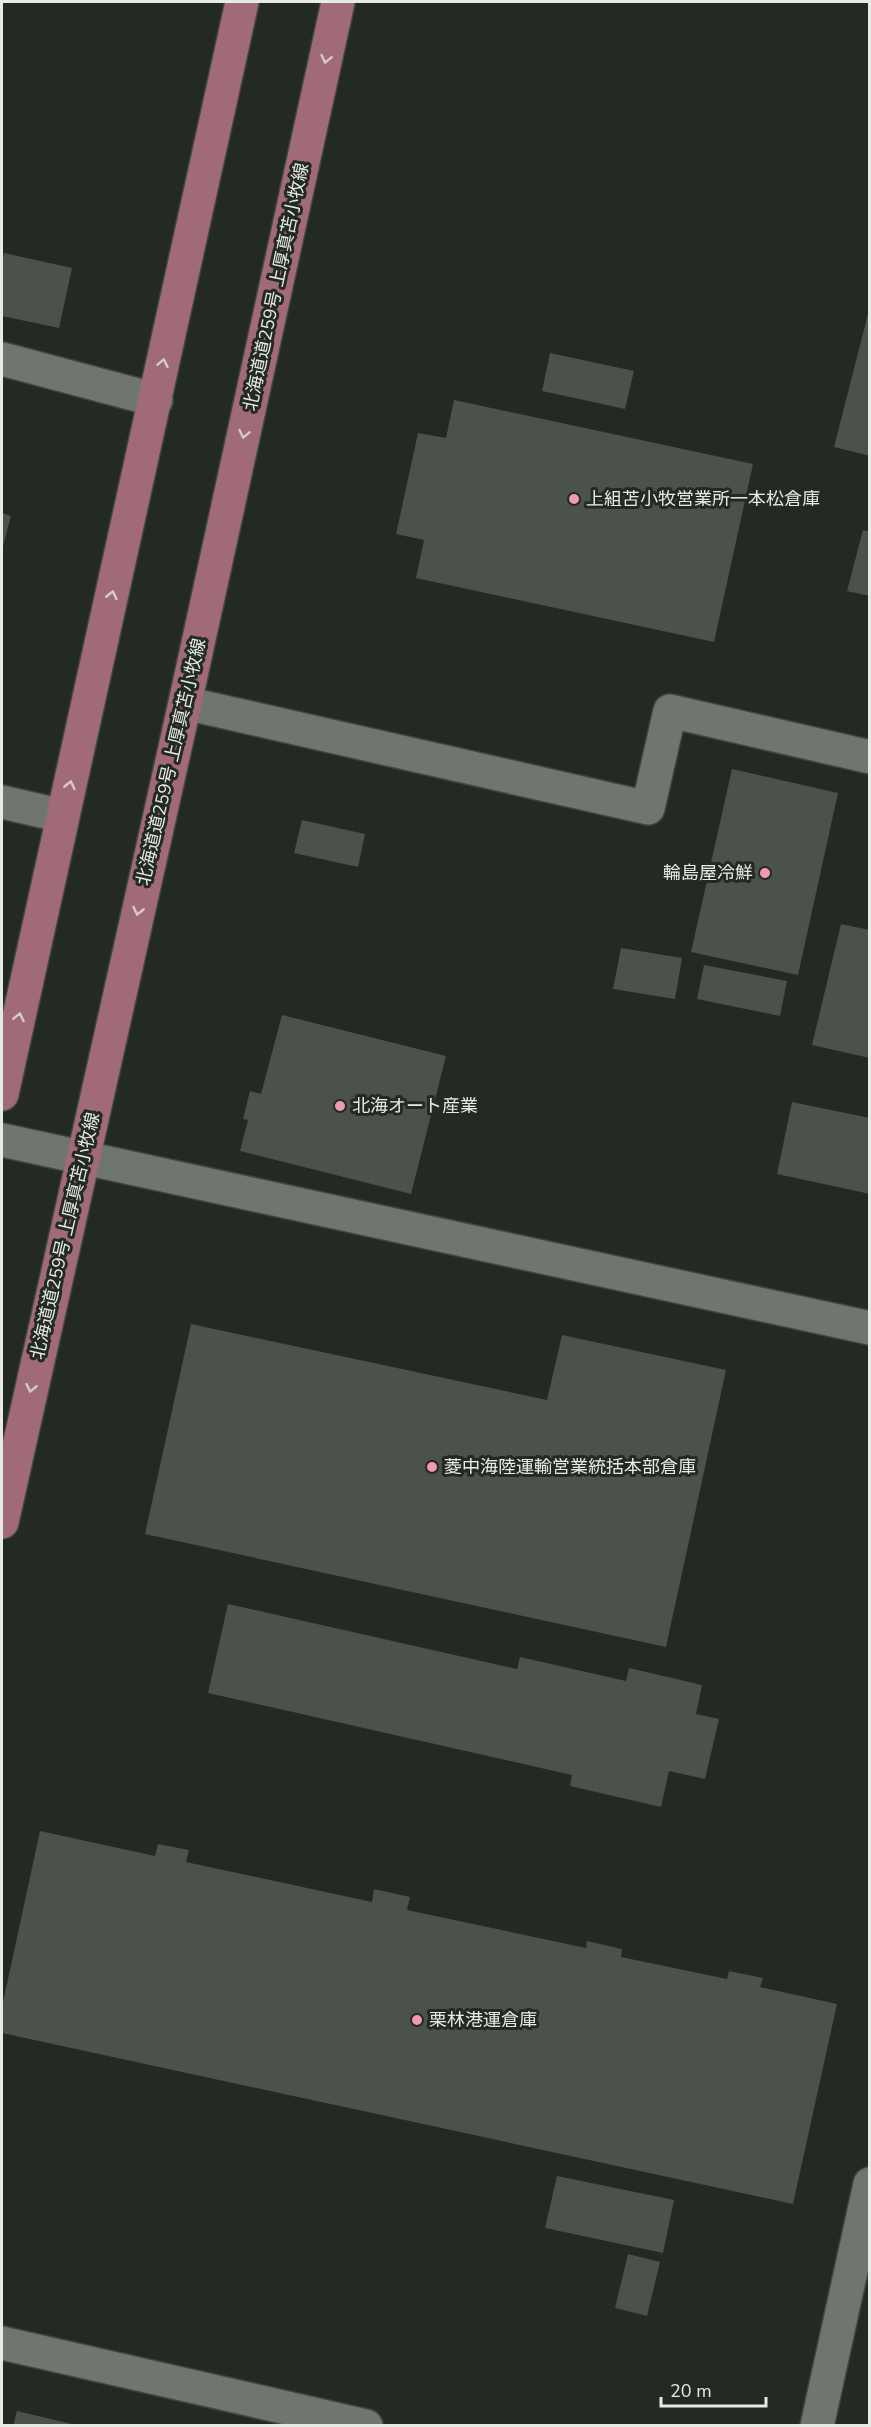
<svg xmlns="http://www.w3.org/2000/svg" width="871" height="2427" font-family="'Nunito Sans','Noto Sans JP',sans-serif">
  <style>
    .building { fill: #4b514b }
    .lines { fill: none; stroke-linecap: round; stroke-linejoin: round }
    .minor-casing { stroke: #414641; stroke-width: 36 }
    .major-casing { stroke: #414641; stroke-width: 36 }
    .minor { stroke: #6f7670; stroke-width: 33 }
    .major { stroke: #a06a78; stroke-width: 33 }
    .oneway { stroke: #d5cbcb }
    .poi-dot { fill: #f19ab1; stroke: #232923; stroke-width: 2 }
    .labels { text-anchor: middle; stroke-width: 6; stroke-linejoin: round; paint-order: stroke }
    .street-label { font-size: 18px; fill: #e7ebe7; stroke: #232923 }
    .poi-label { font-size: 18px; fill: #e7ebe7; stroke: #232923; text-anchor: start }
  </style>
  <rect width="100%" height="100%" fill="#232923"/>
  <path class="building" d="M4 253 72 268 59 328 2 316V262Z
    M869 310H870V456L834 447Z
    M550 353 634 371 625 409 542 391Z
    M454 400 753 464 714 642 416 578 424 540 396 534 418 433 446 438Z
    M2 513 11 516 2 550Z
    M863 530 870 532V596L847 591Z
    M732 769 838 793 798 975 691 952Z
    M302 820 365 834 358 867 294 853Z
    M841 924 870 930V1058L812 1045Z
    M621 948 682 958 675 999 613 989Z
    M704 965 787 981 780 1016 697 999Z
    M282 1015 446 1056 411 1194 240 1151 248 1120 243 1119 250 1091 261 1094Z
    M792 1102 870 1118V1194L777 1174Z
    M191 1324 547 1400 562 1335 726 1370 666 1647 145 1534Z
    M228 1604 517 1669 520 1657 626 1681 629 1668 702 1685 696 1714 719 1719 705 1779 669 1771 661 1807 570 1786 572 1775 208 1693Z
    M40 1831 155 1856 158 1844 189 1850 186 1862 372 1902 374 1889 410 1897 407 1910 586 1948 587 1941 622 1949 621 1957 727 1979 729 1971 763 1978 760 1987 837 2004 793 2204 2 2033V2007Z
    M557 2176 674 2200 663 2253 545 2228Z
    M628 2254 660 2262 647 2316 615 2308Z
    M17 2411 76 2425V2426H13Z"/>
  <g class="lines">
    <g class="minor-casing">
      <path id="minor" d="M2 359 156 400
        M185 703 648 808 670 711 870 757
        M2 802 63 816
        M2 1140 870 1328
        M2 2343 366 2426
        M817 2426 870 2184"/>
    </g>
    <g class="major-casing">
      <path id="major" d="M2 1094 242 2
        M2 1522 185 703 338 2"/>
    </g>
    <use href="#minor" class="minor"/>
    <use href="#major" class="major"/>
  </g>
  <defs><path id="oneway-chevron" d="M-2-3.5L2.5 0L-2 3.5" fill="none" stroke-width="1.6" stroke-linecap="round" stroke-linejoin="round" transform="scale(1.5)"/></defs>
  <g class="oneway">
    <use href="#oneway-chevron" transform="translate(326 59) rotate(102)"/>
    <use href="#oneway-chevron" transform="translate(163 363) rotate(-78)"/>
    <use href="#oneway-chevron" transform="translate(244 434) rotate(102)"/>
    <use href="#oneway-chevron" transform="translate(112 595) rotate(-77)"/>
    <use href="#oneway-chevron" transform="translate(70 785) rotate(-77)"/>
    <use href="#oneway-chevron" transform="translate(138 911) rotate(103)"/>
    <use href="#oneway-chevron" transform="translate(19 1017) rotate(-78)"/>
    <use href="#oneway-chevron" transform="translate(31 1388) rotate(102)"/>
  </g>
  <g class="poi-dot">
    <circle cx="574" cy="499" r="6"/>
    <circle cx="765" cy="873" r="6"/>
    <circle cx="340" cy="1106" r="6"/>
    <circle cx="432" cy="1467" r="6"/>
    <circle cx="417" cy="2020" r="6"/>
  </g>
  <g class="labels">
    <g class="street-label">
      <text transform="translate(276 287) rotate(-78)" y="6">北海道道259号 上厚真苫小牧線</text>
      <text transform="translate(171 762) rotate(-77)" y="6">北海道道259号 上厚真苫小牧線</text>
      <text transform="translate(65 1236) rotate(-77)" y="6">北海道道259号 上厚真苫小牧線</text>
    </g>
    <g class="poi-label">
      <text x="586" y="505">上組苫小牧営業所一本松倉庫</text>
      <text x="753" y="879" text-anchor="end">輪島屋冷鮮</text>
      <text x="352" y="1112">北海オート産業</text>
      <text x="444" y="1473">菱中海陸運輸営業統括本部倉庫</text>
      <text x="429" y="2026">栗林港運倉庫</text>
    </g>
  </g>
  <rect width="871" height="2427" fill="none" stroke="#e7ebe7" stroke-width="6"/>
  <path d="M661 2397v9h105v-9" fill="none" stroke="#e7ebe7" stroke-width="3"/>
  <text x="670" y="2397" font-size="18" fill="#e7ebe7" stroke="#232923" stroke-width="4.5" paint-order="stroke">20 m</text>
</svg>
